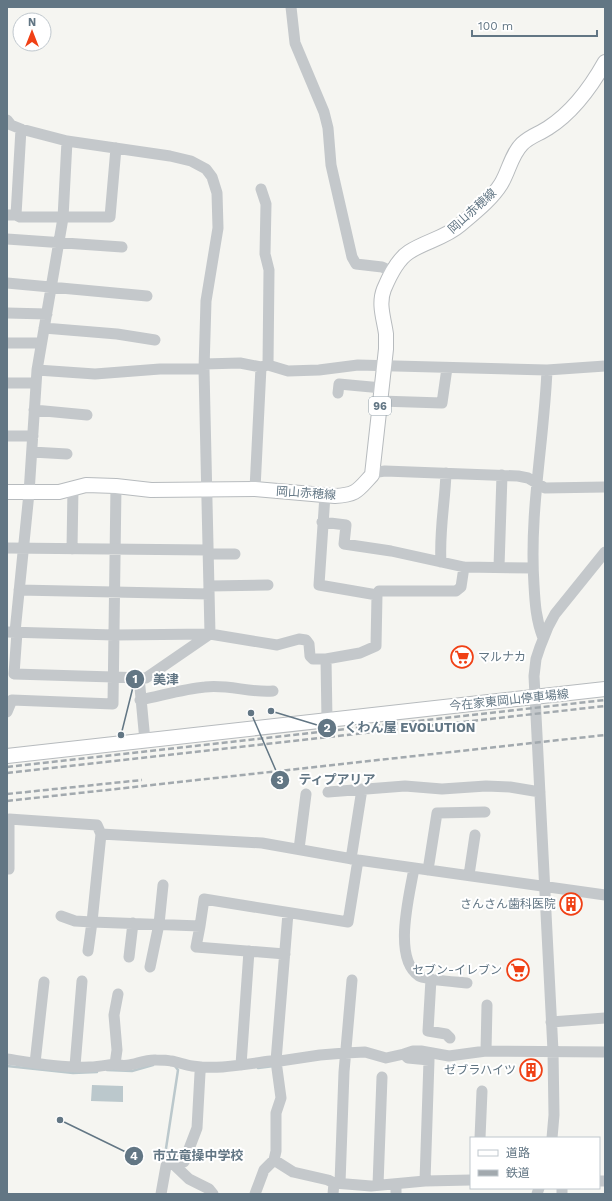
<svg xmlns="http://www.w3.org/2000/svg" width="612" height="1201" font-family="'Work Sans','Noto Sans JP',sans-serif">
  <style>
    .water { fill: #bbc8cc }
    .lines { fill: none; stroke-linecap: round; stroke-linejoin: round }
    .stream { stroke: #bbc8cc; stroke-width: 2.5 }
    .major-casing { stroke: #b7bbbe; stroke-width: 16 }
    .minor { stroke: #c4c8cb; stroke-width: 11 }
    .major { stroke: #fff; stroke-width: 14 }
    .rail { stroke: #a2a9ae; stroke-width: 2.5; stroke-dasharray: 6 3; stroke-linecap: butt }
    .labels { text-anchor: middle; stroke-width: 4; stroke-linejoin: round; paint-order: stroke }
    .shield { fill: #fff; stroke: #919fa9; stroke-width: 1 }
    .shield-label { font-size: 11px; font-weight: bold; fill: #627684 }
    .street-label { font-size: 12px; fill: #627684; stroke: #fff }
    .poi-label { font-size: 12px; fill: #627684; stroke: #fff; text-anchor: end }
    .leader { fill: none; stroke: #627684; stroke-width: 1.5 }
    .callout-dot { fill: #627684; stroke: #fff; stroke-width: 1.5 }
    .mark-label { font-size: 12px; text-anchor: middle; font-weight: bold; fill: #fff }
    .callout-label { font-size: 13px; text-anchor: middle; font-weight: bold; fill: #627684; stroke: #fff; stroke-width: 4; stroke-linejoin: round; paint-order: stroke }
  </style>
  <rect width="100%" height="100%" fill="#f5f5f1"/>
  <path class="water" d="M92 1085 123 1086V1102L91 1101Z"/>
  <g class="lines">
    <path class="stream" d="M7 1066 73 1073 97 1072
      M258 1068 274 1066
      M107 1070 132 1071 153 1065
      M165 1155 178 1070 175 1066"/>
    <g class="major-casing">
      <path id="major" d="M7 492H59L86 485 116 486 151 490 255 489 335 496C357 495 358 490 372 475L386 349C386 344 386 339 386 334 384 319 378 304 384 289 389 277 398 259 409 252 426 241 445 238 460 225 474 213 491 200 501 184 509 171 511 155 522 144 530 136 539 134 548 128 573 112 591 87 605 62
        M7 756 605 689"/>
    </g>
    <path class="minor" d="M291 7 295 43 324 112 328 128 331 165 352 257 356 264 382 267 393 272
      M7 120 11 125 21 129 67 141 170 156 191 161 206 169 212 177 217 193 218 228 206 301 204 369 210 634 114 635 7 632
      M261 189 266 204 265 254 269 270 268 365
      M7 215H16L21 129
      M16 215 20 217H110L116 148
      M7 239 122 247
      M7 283 147 296
      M7 313 47 314
      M44 328 117 334 155 340
      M7 343H41
      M204 364 240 363 261 367 268 365 288 371 319 370 358 365 547 370 605 366
      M37 370 95 374 160 369H204
      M7 383H36
      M338 393 339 384 382 388
      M380 401 442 403 447 368
      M34 410 87 415
      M7 436H33
      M32 452 67 454
      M372 475 378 472 385 471 518 476 528 478 545 488 605 487
      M255 489 261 367
      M325 495 319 585 377 595 376 646 360 653 326 659
      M322 522 346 525 344 544 391 551 464 567 533 568
      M7 548 208 550
      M72 549 73 488
      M208 554H235
      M441 562C439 532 445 503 446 473
      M499 567 502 475
      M209 586 268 585
      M19 590 209 594
      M377 595 379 591H456L461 587 464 567
      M15 632 29 493 37 370 63 218 67 141
      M17 632 14 674 146 678 210 634 277 645 299 639 306 640 309 644 310 656 313 659H326L327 720
      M543 638C536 620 535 603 534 585 529 512 544 442 547 370
      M139 677 145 741
      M140 700C161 696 183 689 205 687 228 684 250 693 273 691
      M7 712 12 700 113 704 116 486
      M328 792 405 786 442 789 486 786 510 787 540 792
      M101 834 262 843 358 860 605 895
      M299 849 306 794
      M351 859 362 789
      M414 868C410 894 392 958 419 976 425 980 458 982 467 983
      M7 869H9V819L97 825 101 834 92 922 200 926 204 899 348 922 358 860
      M428 870 437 813 485 812
      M469 875 475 835
      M61 916 75 921 92 922 88 951
      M200 926 196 947 285 954
      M129 957 133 923
      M150 967 159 924 163 885
      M431 979 428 1031 446 1034 450 1038
      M118 994 114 1015 117 1050 115 1064C130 1069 141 1059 156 1060 161 1060 167 1060 171 1061 178 1062 185 1065 192 1066 218 1070 245 1064 271 1061H280L320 1055 345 1053 365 1052 386 1058 404 1054
      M551 1022 605 1018
      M486 1051 487 1005
      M7 1059C34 1063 63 1068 90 1067 98 1067 107 1065 115 1064
      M35 1063 44 982
      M241 1065 249 951
      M75 1066 82 981
      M480 1138 482 1091
      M552 1138 554 1115 553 1051 534 676 536 659 540 647 548 627 555 614 605 552
      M168 1159 189 1179 209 1189 213 1194
      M274 1160 293 1172 328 1180 334 1183
      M471 1180 425 1181 429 1060 408 1058 404 1054 413 1051H421L449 1056 486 1051 605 1052
      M599 1181H605
      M340 1183 344 1072 352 980
      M378 1185 382 1077
      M161 1194 166 1166 169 1156 184 1162 197 1128 200 1073 201 1067
      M255 1194 264 1170 274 1160 276 1151V1113L281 1098 276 1061 288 913
      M333 1194 334 1183 371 1186 425 1181
      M396 1194V1184
      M537 1194 539 1188
      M562 1194V1188"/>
    <use href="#major" class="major"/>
    <path class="rail" d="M7 767 605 700
      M7 773 605 706
      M7 794 142 780
      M7 801 605 735"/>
  </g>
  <defs>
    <g id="supermarket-ring" transform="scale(1.15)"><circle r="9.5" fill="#fff" stroke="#f04015" stroke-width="1.5"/><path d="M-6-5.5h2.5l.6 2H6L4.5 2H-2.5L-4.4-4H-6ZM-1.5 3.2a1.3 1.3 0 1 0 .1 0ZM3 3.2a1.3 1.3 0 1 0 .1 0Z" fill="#f04015"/></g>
    <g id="building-ring" transform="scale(1.15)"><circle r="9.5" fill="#fff" stroke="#f04015" stroke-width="1.5"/><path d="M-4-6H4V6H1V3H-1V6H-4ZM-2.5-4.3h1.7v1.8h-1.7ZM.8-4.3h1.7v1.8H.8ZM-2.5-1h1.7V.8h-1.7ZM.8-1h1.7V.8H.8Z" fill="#f04015"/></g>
  </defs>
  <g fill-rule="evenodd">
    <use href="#supermarket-ring" x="462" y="657"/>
    <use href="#building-ring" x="571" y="904"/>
    <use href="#supermarket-ring" x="518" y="970"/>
    <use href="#building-ring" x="531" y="1070"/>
  </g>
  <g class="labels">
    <rect class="shield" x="369" y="397" width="22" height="18" rx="3"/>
    <g class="shield-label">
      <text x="380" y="410">96</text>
    </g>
    <g class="street-label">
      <text transform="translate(472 211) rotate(-42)" y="4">岡山赤穂線</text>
      <text transform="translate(306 493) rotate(4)" y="4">岡山赤穂線</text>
      <text transform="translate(509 700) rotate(-6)" y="4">今在家東岡山停車場線</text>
    </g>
    <g class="poi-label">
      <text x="478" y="661" text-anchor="start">マルナカ</text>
      <text x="556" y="908">さんさん歯科医院</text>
      <text x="502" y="974">セブン-イレブン</text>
      <text x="516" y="1074">ゼブラハイツ</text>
    </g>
  </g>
  <path class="leader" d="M121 735L135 679M271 711L327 728M251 713L280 780M60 1120L134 1156"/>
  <g class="callout-dot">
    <circle cx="121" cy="735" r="4"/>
    <circle cx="271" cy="711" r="4"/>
    <circle cx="251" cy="713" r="4"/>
    <circle cx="60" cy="1120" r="4"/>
    <circle cx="135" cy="679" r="10"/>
    <circle cx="327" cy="728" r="10"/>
    <circle cx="280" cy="780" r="10"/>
    <circle cx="134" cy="1156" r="10"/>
  </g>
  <g class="mark-label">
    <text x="135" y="683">1</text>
    <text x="327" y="732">2</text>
    <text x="280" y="784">3</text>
    <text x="134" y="1160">4</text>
  </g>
  <g class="callout-label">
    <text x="166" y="684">美津</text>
    <text x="410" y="732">くわん屋 EVOLUTION</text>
    <text x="337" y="784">ティプアリア</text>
    <text x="198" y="1160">市立竜操中学校</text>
  </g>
  <rect width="612" height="1201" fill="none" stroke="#627684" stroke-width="16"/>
  <rect x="470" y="1137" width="130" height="52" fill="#ffffff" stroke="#c0c8ce"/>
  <rect x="478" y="1150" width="20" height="6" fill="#ffffff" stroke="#c0c8ce"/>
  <text x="506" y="1157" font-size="12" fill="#627684">道路</text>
  <rect x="478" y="1170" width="20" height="6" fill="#a2a9ae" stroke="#c0c8ce"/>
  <text x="506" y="1177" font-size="12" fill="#627684">鉄道</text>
  <g transform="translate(32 32)"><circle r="19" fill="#ffffff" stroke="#c0c8ce"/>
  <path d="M0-3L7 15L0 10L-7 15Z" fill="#f04015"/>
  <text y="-6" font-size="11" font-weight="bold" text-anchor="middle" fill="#627684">N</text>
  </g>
  <path d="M472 30v6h125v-6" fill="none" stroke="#627684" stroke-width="2"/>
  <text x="478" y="30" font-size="12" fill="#627684" stroke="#ffffff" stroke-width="3" paint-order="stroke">100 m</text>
</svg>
